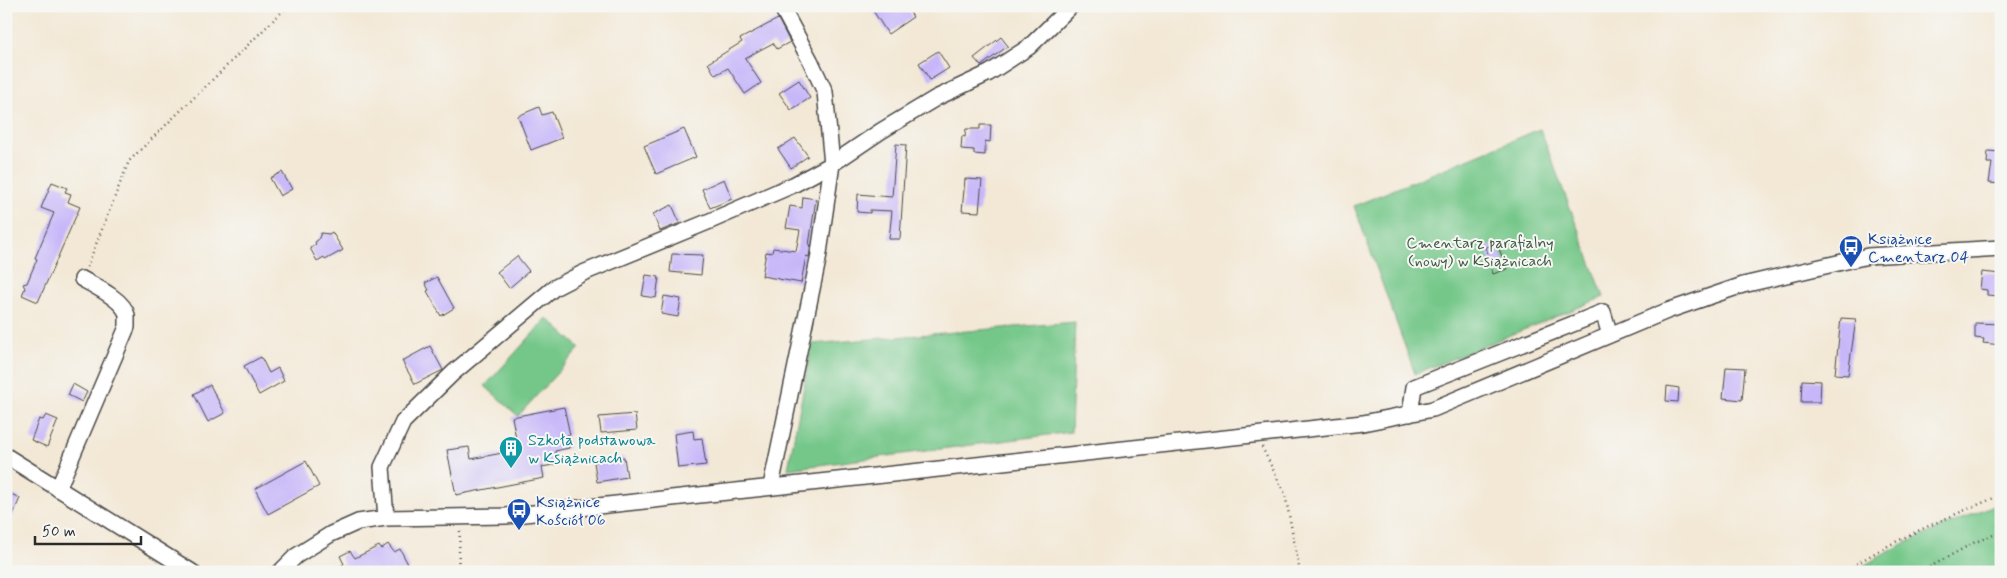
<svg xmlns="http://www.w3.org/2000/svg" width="2007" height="578" font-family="Mynerve,sans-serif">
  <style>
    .green { fill: #75c789; stroke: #50795a }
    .building { fill: #c7b7f9 }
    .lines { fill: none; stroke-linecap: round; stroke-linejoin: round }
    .minor-casing { stroke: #494745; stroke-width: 18 }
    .path { stroke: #494745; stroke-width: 2.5; stroke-dasharray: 1 4; stroke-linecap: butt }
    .minor { stroke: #fff; stroke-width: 15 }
    .labels { text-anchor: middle; stroke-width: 4; stroke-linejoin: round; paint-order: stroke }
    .transit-label { font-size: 16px; fill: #164399; stroke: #f6f6f2; text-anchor: start }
    .park-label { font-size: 16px; fill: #415a47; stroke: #f6f6f2 }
    .culture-label { font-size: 16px; fill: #0d838f; stroke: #f6f6f2; text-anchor: start }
  </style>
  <rect width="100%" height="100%" fill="#f6f6f2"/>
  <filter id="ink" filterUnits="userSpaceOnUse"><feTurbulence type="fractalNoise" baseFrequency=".02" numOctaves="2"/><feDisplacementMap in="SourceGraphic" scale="10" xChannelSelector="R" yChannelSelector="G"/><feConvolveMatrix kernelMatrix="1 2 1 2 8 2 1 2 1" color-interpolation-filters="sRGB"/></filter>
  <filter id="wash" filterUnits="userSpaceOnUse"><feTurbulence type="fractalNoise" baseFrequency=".0096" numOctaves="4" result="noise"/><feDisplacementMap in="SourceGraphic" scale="20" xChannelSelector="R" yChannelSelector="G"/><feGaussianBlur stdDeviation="1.12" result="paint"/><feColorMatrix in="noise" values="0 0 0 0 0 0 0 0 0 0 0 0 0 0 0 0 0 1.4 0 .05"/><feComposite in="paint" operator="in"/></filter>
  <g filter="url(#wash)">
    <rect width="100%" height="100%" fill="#f3e8d6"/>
    <path class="green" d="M1540 129 1604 297 1415 374 1354 206Z
      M547 318 580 348 518 416 485 386Z
      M1075 322 1071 432 788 469 812 344Z
      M2001 502V572H1852L1901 545Z"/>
    <g id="blocks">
      <path class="building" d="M870 6H906L913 17 888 34Z
        M778 19 790 42 777 49 773 43 745 58 761 83 745 94 728 68 715 75 708 63 742 42 740 39Z
        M1001 37 1008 46 981 66 974 58Z
        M938 51 949 68 930 80 919 63Z
        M799 80 810 98 791 110 779 93Z
        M539 107 542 115 552 112 562 138 531 150 518 116Z
        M980 125H991L990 142 985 141V155L974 154V150L961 149 962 136 965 137 966 129H980Z
        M684 129 696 157 656 174 644 146Z
        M795 138 808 156 791 168 778 149Z
        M896 144 906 145 900 239H889L892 211 870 210V213L857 212 858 194 892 197Z
        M1988 151 2001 152V184L1989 183 1992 163H1987Z
        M282 172 292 189 280 196 270 178Z
        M724 179 732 199 710 208 702 189Z
        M965 179 982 180 979 212 962 211Z
        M52 182 67 188 65 192 71 194 68 202 80 207 38 302 22 295 25 288 23 284 27 283 37 259 35 258 54 213 41 208Z
        M803 197 816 199 809 245H811L809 257 806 256 801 283 762 276 766 252 772 253 773 248 796 251 800 230 786 228 790 206 802 208Z
        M672 205 680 223 660 231 653 214Z
        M332 232 343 250 325 260 324 257 317 261 310 248 316 244 315 242 318 240 321 233 329 234Z
        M1497 244 1507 269 1493 274 1486 247Z
        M672 254 703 255 701 275 670 272Z
        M517 256 529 271 509 288 497 272Z
        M1982 272 2001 274 1999 296 1987 295V290L1980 289Z
        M646 275 659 277 656 298 642 296Z
        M437 277 454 308 441 316 427 291 429 290 425 283Z
        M664 296 681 299 678 317 661 314Z
        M1841 318 1856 319 1848 375 1835 374Z
        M1975 323 2001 324V345L1983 343 1984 339 1975 338Z
        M430 346 443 370 415 384 402 361Z
        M261 357 269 373 278 368 284 381 259 395 244 366Z
        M1726 367 1745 368 1742 400 1723 398Z
        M1802 380 1821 381 1820 402H1801Z
        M73 384 87 392 82 402 68 395Z
        M210 385 225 413 208 422 194 394Z
        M1667 386 1679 388 1678 402 1666 401Z
        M564 407 570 435H567L569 448 555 451 558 464 542 467 544 478 456 495 447 450 469 447 471 459 518 450 512 417Z
        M635 414 637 430 601 433 599 417Z
        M46 415 58 420 47 447 31 440 39 419 43 420Z
        M693 431 694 439 702 438 706 465 678 468 674 434Z
        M624 457 627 477 597 482 594 462Z
        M306 461 319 486 268 514 255 489Z
        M6 492 20 498 6 531Z
        M388 544 394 552 400 549 410 568 404 572H331L344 564 340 556 350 551 355 558 379 546 381 549Z"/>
    </g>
  </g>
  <g filter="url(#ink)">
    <use href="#blocks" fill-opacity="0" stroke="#494745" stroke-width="1"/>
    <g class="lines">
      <g class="minor-casing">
        <path id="minor" d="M1410 414 1414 387 1603 312 1610 335
          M6 456 192 572
          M771 486 818 260 832 164 825 92 810 60 781 6
          M58 489 127 327C127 324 127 319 127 315 124 300 95 286 82 279
          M386 518 382 467 403 422 453 373 554 288 583 273 710 221 793 185 832 164 881 131 936 98 989 73 1029 47 1071 6
          M280 572 296 556 331 534 358 522 386 518 506 516 1363 423 1433 409 1667 311 1743 285 1868 256 2001 248"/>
      </g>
      <path class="path" d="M87 267 129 161 288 6
        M1262 447 1285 494 1300 572
        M458 572 460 531
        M1844 572C1893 539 1947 518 2001 495
        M1921 572 1973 543 2001 532"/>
      <use href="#minor" class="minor"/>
    </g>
  </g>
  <defs>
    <g id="bus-pin" transform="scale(1.25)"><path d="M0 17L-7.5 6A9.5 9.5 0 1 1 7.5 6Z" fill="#1a4fb4" stroke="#f6f6f2"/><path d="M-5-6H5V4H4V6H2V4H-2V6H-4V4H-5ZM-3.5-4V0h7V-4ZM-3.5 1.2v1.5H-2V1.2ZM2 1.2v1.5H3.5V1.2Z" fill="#fff"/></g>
    <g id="building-pin" transform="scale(1.25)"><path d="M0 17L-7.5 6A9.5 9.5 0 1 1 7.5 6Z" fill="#0f9aa8" stroke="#f6f6f2"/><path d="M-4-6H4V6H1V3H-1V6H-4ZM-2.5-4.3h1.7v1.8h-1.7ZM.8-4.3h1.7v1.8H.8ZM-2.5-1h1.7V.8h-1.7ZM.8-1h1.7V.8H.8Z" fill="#fff"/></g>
  </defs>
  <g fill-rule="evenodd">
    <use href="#bus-pin" x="1851" y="247"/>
    <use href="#building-pin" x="511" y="448"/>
    <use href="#bus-pin" x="519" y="510"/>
  </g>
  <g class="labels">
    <g class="transit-label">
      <text x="1868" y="244">Książnice<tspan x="1868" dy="18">Cmentarz 04</tspan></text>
      <text x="536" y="507">Książnice<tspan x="536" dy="18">Kościół 06</tspan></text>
    </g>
    <g class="park-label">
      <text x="1480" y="248">Cmentarz parafialny<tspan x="1480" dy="18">(nowy) w Książnicach</tspan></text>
    </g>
    <g class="culture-label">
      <text x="528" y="445">Szkoła podstawowa<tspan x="528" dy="18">w Książnicach</tspan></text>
    </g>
  </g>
  <rect width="2007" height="578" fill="none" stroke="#f6f6f2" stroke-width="25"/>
  <path d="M35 536v8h106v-8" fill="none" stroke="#2b2b2b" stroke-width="2.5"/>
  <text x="42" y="536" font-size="15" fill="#2b2b2b" stroke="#f6f6f2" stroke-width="4" paint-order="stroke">50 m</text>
</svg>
